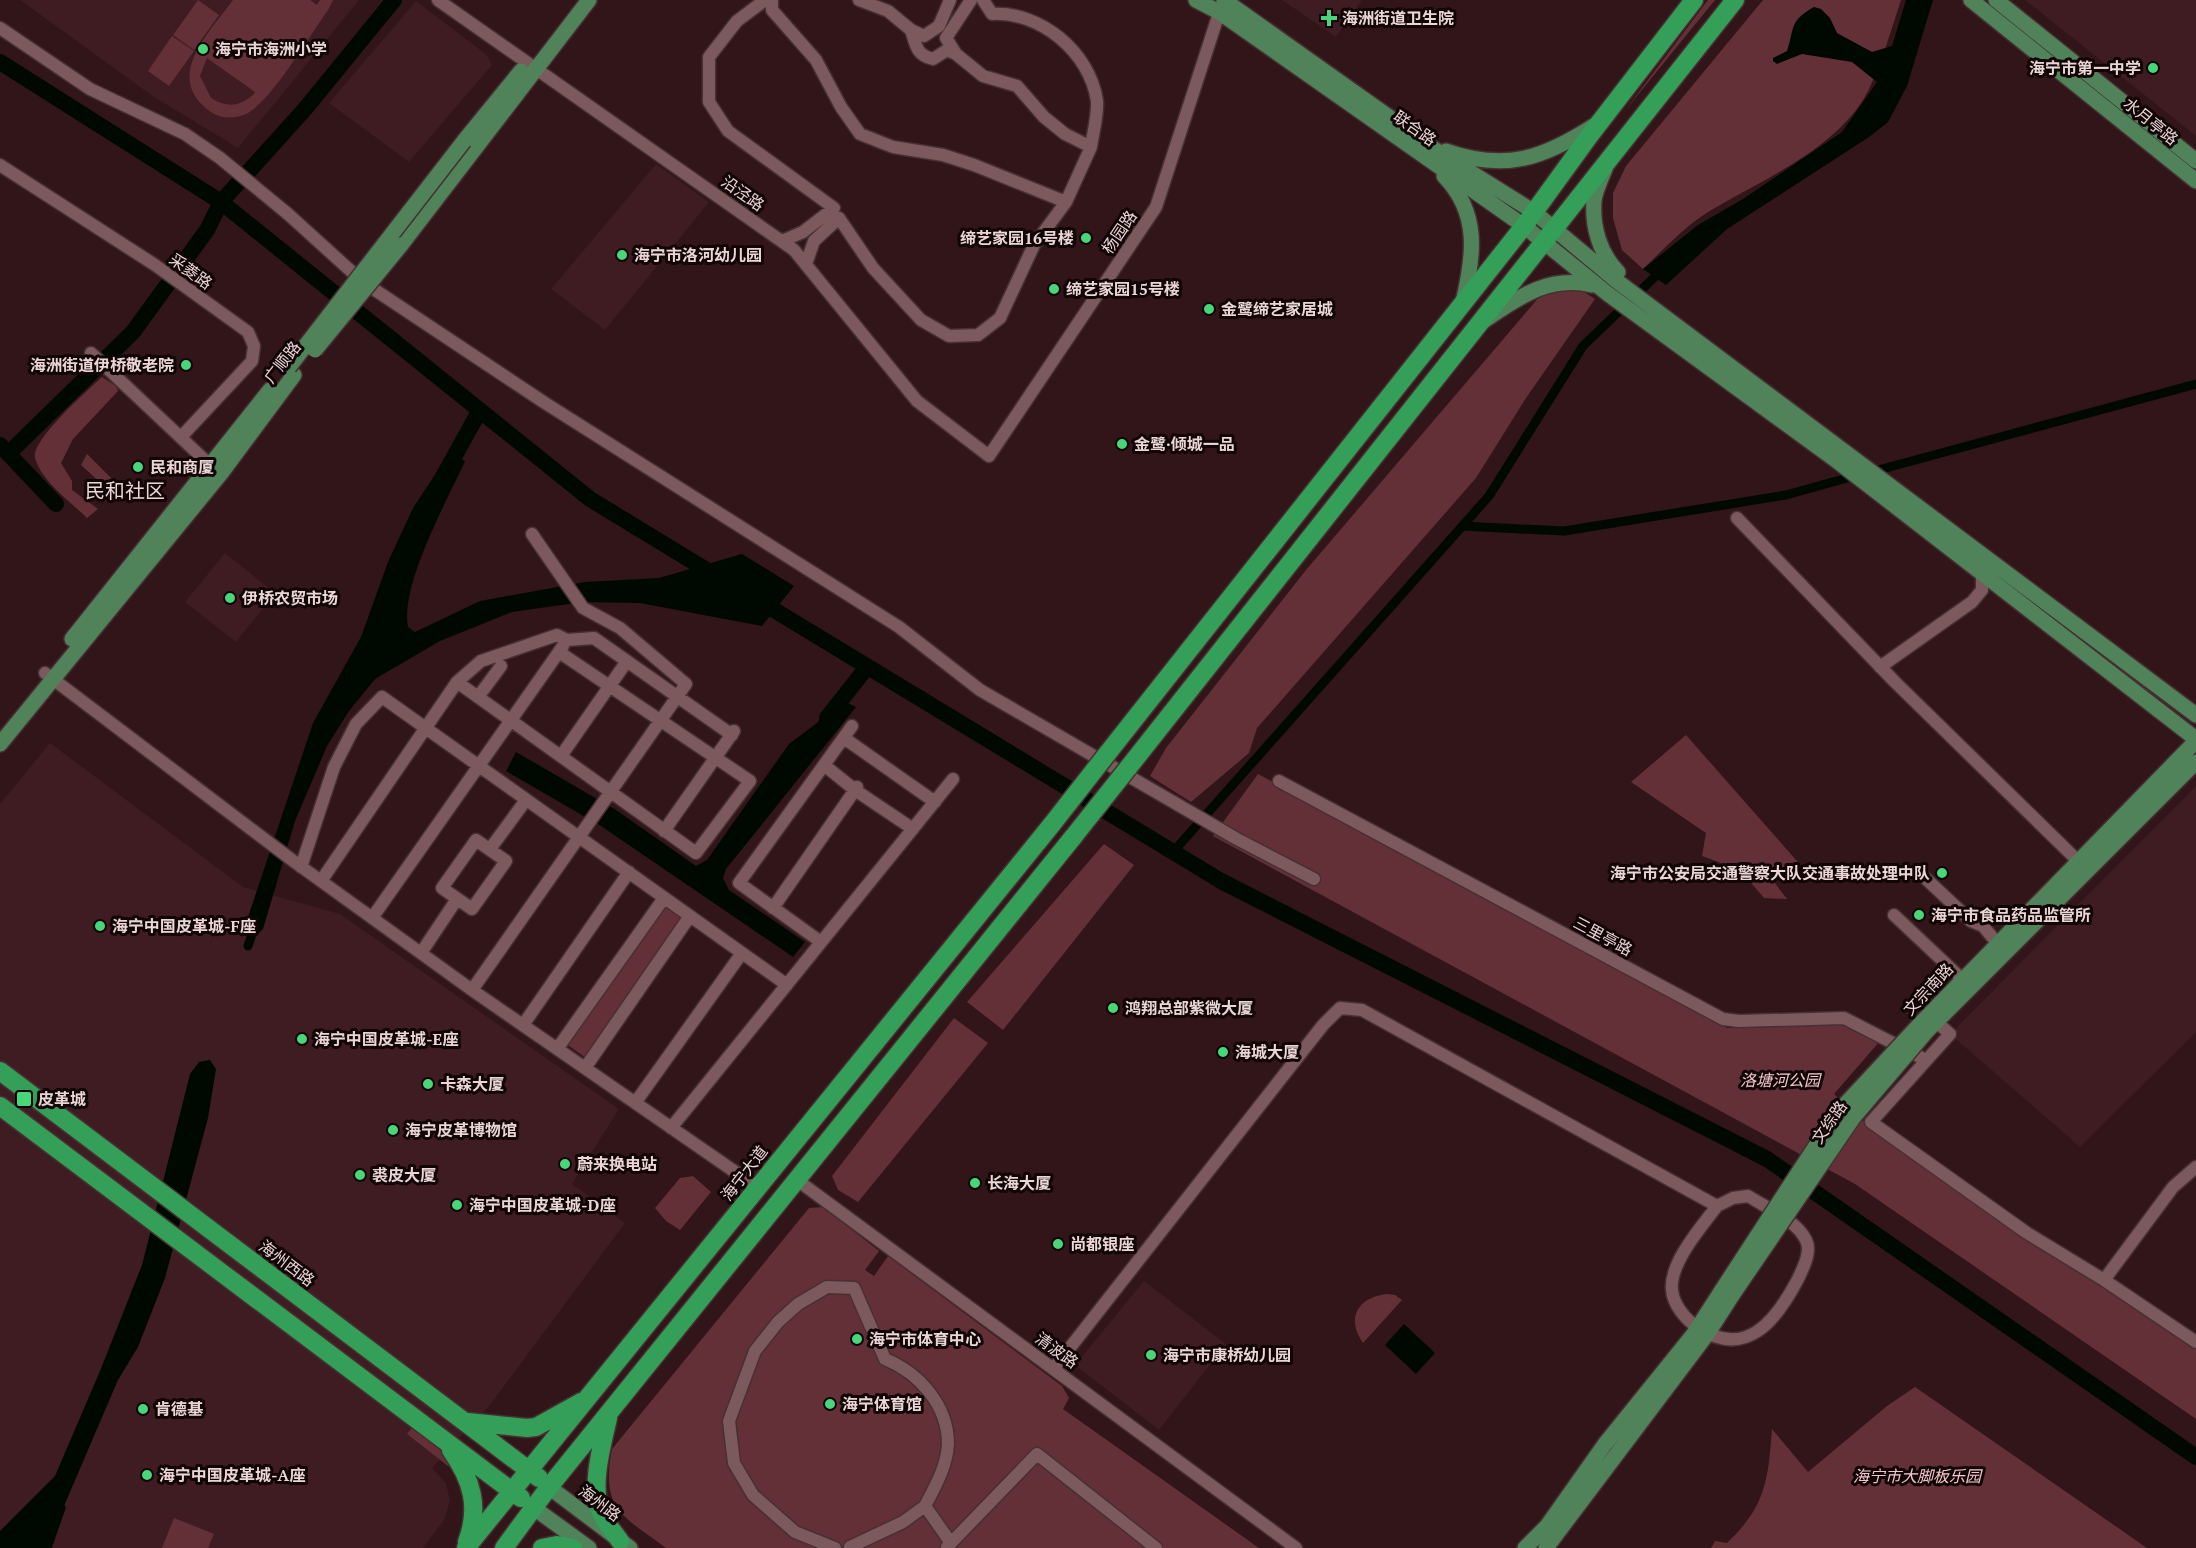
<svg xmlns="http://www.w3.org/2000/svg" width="2196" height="1548" font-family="'PT Serif','Noto Sans SC',serif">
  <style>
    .built { fill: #3f1c21 }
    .green { fill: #643037; fill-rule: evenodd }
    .water { fill: #000901 }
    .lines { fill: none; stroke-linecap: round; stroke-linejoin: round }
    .canal { stroke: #000901; stroke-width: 9 }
    .river { stroke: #000901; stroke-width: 16 }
    .minor-casing { stroke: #463032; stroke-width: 15 }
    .major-casing { stroke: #463032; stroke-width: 18 }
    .highway-casing { stroke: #463032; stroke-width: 21 }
    .minor { stroke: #7c595c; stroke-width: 12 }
    .major { stroke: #50835a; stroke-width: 15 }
    .highway { stroke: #339f59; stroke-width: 18 }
    .major-bridge-casing { stroke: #463032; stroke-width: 18; stroke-linecap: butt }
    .highway-bridge-casing { stroke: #463032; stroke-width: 21; stroke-linecap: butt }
    .major-bridge { stroke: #50835a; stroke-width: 15 }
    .highway-bridge { stroke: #339f59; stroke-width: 18 }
    .poi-dot { fill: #47d779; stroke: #110506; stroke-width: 2 }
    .labels { text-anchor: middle; stroke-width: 6; stroke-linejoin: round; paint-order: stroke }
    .poi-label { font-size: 16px; font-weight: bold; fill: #ead5d7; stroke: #110506; text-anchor: start }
    .street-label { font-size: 16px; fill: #ead5d7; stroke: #110506 }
    .park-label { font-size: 16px; font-style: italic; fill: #f4c7ca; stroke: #110506 }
    .quarter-label { font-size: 20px; fill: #ead5d7; stroke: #110506 }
  </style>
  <rect width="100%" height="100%" fill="#311519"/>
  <path class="built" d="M20 0H359L238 148 154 97Z
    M1282 0H1362L1336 37Z
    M2025 0H2196V136Z
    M416 1 487 55 492 65 409 162 329 103Z
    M656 164 709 202 605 330 551 289Z
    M225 553 275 593 236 642 185 602Z
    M50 743 243 887 340 914 619 1109 572 1184 625 1223 490 1405 432 1468 446 1483 450 1501 444 1520 423 1548H0V804Z
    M2196 786V1032L2080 1147 1950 1034Z
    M1144 1281 1226 1344 1159 1430 1075 1365Z"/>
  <path class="green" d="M198 0 219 15 194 50 173 35Z
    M233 0H310L317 5 320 0H333L328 10C310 35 271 102 246 114 235 119 221 119 211 112 162 78 209 33 233 0ZM207 58 255 92V93C241 106 228 109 211 98L200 76Z
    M1708 0H1715L1623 113Z
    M1763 0H1901C1891 30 1882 63 1868 91 1838 150 1758 181 1705 214 1682 229 1663 250 1643 269L1622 250 1613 218V193L1626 166Z
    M172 36 194 51 169 86 148 71Z
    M1558 275 1595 299 1526 398 1476 478 1257 728 1249 753 1191 802 1150 776 1166 748 1306 570Z
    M102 377 116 386 118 391 73 439 61 463 72 481V490L98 509 87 518C70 501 42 482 35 458 31 440 88 390 102 377Z
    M87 454 111 478 105 487 81 465Z
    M1686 735 1811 877 1784 874 1771 878 1787 899 1764 898 1740 870 1702 856 1706 833 1631 782Z
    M1258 774 1727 1028 1843 1023 1880 1041 1834 1094 1870 1127 2196 1349V1419L1855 1184 1213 836Z
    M1104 844 1134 865 1003 1030 967 1002Z
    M664 902 684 918 586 1058 565 1043Z
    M954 1018 988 1043 858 1202 838 1190 832 1176Z
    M693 1176 711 1192 680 1230 666 1221 655 1208 680 1178Z
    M823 1207 879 1251 865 1270 874 1276 888 1256 1062 1386 1069 1398 1063 1409 1259 1548H666C623 1516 600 1509 612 1449L809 1208Z
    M1387 1294 1395 1295 1402 1300 1363 1343C1345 1317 1359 1297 1387 1294Z
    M1915 1387 2147 1548H1711L1715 1541 1727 1543C1766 1506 1768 1480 1772 1429L1808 1472 1887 1406Z
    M412 1428 454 1458 455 1466 453 1470 407 1434Z
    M174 1518 214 1534 208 1548H162Z"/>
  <path class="water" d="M1906 0H1933L1907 86 1888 122 1869 137 1727 229 1666 285 1643 269 1698 225 1743 199 1842 132 1877 82 1852 62 1802 54 1777 64 1773 61V58L1787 51C1795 27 1789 21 1814 7L1821 9 1830 18 1837 33 1872 52 1892 46Z
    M450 452 465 461C447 501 400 585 408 627L415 632 480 601 585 582 659 578 742 554 794 586 762 626 640 603 583 602 512 612 440 641 375 679 349 711 327 746 295 821 263 929 249 942 246 923 313 723 361 637 388 562 413 508Z
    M837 698 856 707 726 869 723 878 729 890 805 942 793 957 601 826 506 771 516 752 616 810 696 866 707 860 789 744 817 723Z
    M210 1060 216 1069 208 1118 165 1278 138 1347 118 1380 46 1548H0V1531L55 1476 100 1371 142 1265 190 1074 199 1062Z
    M1404 1324 1435 1353 1416 1374 1385 1345Z"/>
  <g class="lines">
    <path class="canal" d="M1871 472 2196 384
      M1462 526 1564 531 1786 495 1858 475
      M1173 852 1489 496 1583 346 1662 270
      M248 946 253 931
      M47 1548 61 1508"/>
    <path class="river" d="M0 62 221 202 590 499 718 577
      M0 445 56 504
      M8 454 133 332 207 230 221 202 305 109 394 0
      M444 475 480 410
      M756 599 1221 881 1767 1159 2196 1457
      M827 718 867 667"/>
    <g class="minor-casing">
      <path id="minor" d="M438 0 794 250 917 401 989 456 1156 207 1222 4
        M765 0 737 21 709 57V102L728 131 834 208 803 232 782 241
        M772 0V10L816 60 841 107 860 134 893 147 943 155 974 165 1066 202
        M859 0 888 11 911 30 924 36 939 26 950 0
        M983 0 992 14C1040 11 1090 52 1097 101 1098 115 1093 133 1091 147
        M0 28 90 89 185 134 220 158 288 214 363 282 545 403 899 627 980 690 1237 839 1314 879
        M911 30C916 45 916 55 933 59L947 50 956 54
        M0 165 155 265 248 332 254 346 252 361 181 437
        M806 264 814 241 839 218 873 268 921 320 949 336 978 335 1000 318 1034 245 1066 202 1091 147 1065 134 1044 117 1017 86 983 76 956 54 946 38 971 0
        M91 353 210 465
        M1737 518 1895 682 2078 861
        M1880 667 1972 602 1982 590V567
        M45 673 296 863 472 990 757 1187
        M457 682 696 853 750 781 559 652
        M478 697 501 666
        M844 738 935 802
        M561 756 627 661
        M824 765 855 790 913 829
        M1279 781 1723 1019 1739 1021 1844 1018 1926 1060
        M664 831 734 731
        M476 840 506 861 472 909 442 888Z
        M490 849 526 800
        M301 867 334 767 356 724 382 697 787 985
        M1923 876 1971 921 1983 926 1997 943
        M321 881 457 682 481 661 557 635 567 640 594 638 732 735
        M773 908 857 787
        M1894 915 1962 979
        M372 918 563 646
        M821 942 739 883 852 726
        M421 953 457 899
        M472 990 686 684 620 628 583 608 532 534
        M1931 1017 1950 1034 1871 1122 2027 1233 2104 1280 2196 1342
        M523 1025 629 872
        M557 1049 664 898
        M585 1068 690 916
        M635 1103 742 953
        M671 1128 953 779
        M797 1180 1296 1548
        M2104 1280 2173 1187 2196 1167
        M1054 1368 1323 1025 1340 1008 1362 1010 1717 1206 1733 1198 1748 1196C1767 1208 1796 1220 1806 1240 1812 1252 1803 1268 1798 1279 1776 1321 1746 1360 1697 1327 1685 1319 1673 1304 1672 1290 1669 1263 1702 1226 1717 1206
        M850 1547 903 1522 925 1506
        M947 1547 1037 1454 1156 1548
        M835 1548 795 1532 753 1495 734 1463 729 1421 755 1351 778 1322 798 1304 827 1287 854 1288 885 1359C919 1373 948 1405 948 1444 947 1466 935 1487 925 1506L951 1543"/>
    </g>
    <g class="major-casing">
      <path id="major" d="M1196 0 1219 12 1524 226 1608 294 1837 461 2196 739
        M1224 0 1440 153 1534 212 1618 282 2196 715
        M1971 0 2196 181
        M1996 0 2196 161
        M464 141 521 71
        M1446 151C1506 172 1544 158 1595 125
        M1605 169C1601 179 1595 191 1594 201 1592 227 1600 254 1618 272
        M1444 176C1480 213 1474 256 1463 302
        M401 245 589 0
        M1485 320C1519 297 1549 275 1592 285
        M72 639 270 390
        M0 744 222 472 294 375
        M1919 1025 2196 741
        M1927 1031 2196 762
        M549 1487 630 1548
        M534 1508 589 1548
        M1525 1548 1547 1526 1605 1444 1693 1335 1722 1290
        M1546 1548 1708 1333 1733 1294"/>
    </g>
    <g class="highway-casing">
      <path id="highway" d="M1107 754 1524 226 1590 135 1694 0
        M1128 768 1735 0
        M0 1071 539 1478
        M0 1106 521 1498
        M608 1418C602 1446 590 1485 601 1513 605 1523 614 1532 620 1541
        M468 1422 527 1428 536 1427 581 1402
        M451 1450C472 1480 480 1507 467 1542
        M466 1548 1053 823
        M504 1548 549 1487 1074 836
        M542 1548 557 1545 573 1548"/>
    </g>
    <use href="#minor" class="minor"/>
    <use href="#major" class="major"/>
    <use href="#highway" class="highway"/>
    <g class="major-bridge-casing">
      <path id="major-bridge" d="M315 350 401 245
        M289 367 464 141
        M1722 1290 1838 1112 1919 1025
        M1733 1294 1853 1118 1927 1031"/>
    </g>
    <g class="highway-bridge-casing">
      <path id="highway-bridge" d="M1053 823 1107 754
        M1074 836 1128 768"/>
    </g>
    <use href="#major-bridge" class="major-bridge"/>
    <use href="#highway-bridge" class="highway-bridge"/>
  </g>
  <g class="poi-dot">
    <path d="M1326 9h6v6h6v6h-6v6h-6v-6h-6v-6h6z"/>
    <circle cx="203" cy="49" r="6"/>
    <circle cx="2153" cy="68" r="6"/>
    <circle cx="1086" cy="238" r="6"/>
    <circle cx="622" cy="255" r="6"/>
    <circle cx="1054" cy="289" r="6"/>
    <circle cx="1209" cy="309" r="6"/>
    <circle cx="186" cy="365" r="6"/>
    <circle cx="1122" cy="444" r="6"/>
    <circle cx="138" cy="467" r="6"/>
    <circle cx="230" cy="598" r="6"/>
    <circle cx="1942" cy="873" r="6"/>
    <circle cx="1919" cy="915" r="6"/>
    <circle cx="100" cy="926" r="6"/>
    <circle cx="1113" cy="1008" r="6"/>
    <circle cx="302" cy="1039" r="6"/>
    <circle cx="1223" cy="1052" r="6"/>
    <circle cx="428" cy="1084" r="6"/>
    <rect x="16" y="1091" width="16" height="16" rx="3"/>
    <circle cx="393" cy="1130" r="6"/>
    <circle cx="565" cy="1164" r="6"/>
    <circle cx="360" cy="1175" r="6"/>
    <circle cx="975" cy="1183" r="6"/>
    <circle cx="457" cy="1205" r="6"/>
    <circle cx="1058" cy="1244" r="6"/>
    <circle cx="857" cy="1339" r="6"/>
    <circle cx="1151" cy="1355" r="6"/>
    <circle cx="830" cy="1404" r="6"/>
    <circle cx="143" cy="1409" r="6"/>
    <circle cx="147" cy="1475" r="6"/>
  </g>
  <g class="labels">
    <g class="poi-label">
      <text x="1342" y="24">海洲街道卫生院</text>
      <text x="215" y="55">海宁市海洲小学</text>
      <text x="2141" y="74" text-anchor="end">海宁市第一中学</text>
      <text x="1074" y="244" text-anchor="end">缔艺家园16号楼</text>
      <text x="634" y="261">海宁市洛河幼儿园</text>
      <text x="1066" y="295">缔艺家园15号楼</text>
      <text x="1221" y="315">金鹭缔艺家居城</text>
      <text x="174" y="371" text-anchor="end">海洲街道伊桥敬老院</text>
      <text x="1134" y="450">金鹭·倾城一品</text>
      <text x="150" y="473">民和商厦</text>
      <text x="242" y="604">伊桥农贸市场</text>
      <text x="1930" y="879" text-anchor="end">海宁市公安局交通警察大队交通事故处理中队</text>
      <text x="1931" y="921">海宁市食品药品监管所</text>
      <text x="112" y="932">海宁中国皮革城-F座</text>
      <text x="1125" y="1014">鸿翔总部紫微大厦</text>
      <text x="314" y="1045">海宁中国皮革城-E座</text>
      <text x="1235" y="1058">海城大厦</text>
      <text x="440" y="1090">卡森大厦</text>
      <text x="38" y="1105">皮革城</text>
      <text x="405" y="1136">海宁皮革博物馆</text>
      <text x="577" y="1170">蔚来换电站</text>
      <text x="372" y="1181">裘皮大厦</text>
      <text x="987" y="1189">长海大厦</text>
      <text x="469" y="1211">海宁中国皮革城-D座</text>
      <text x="1070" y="1250">尚都银座</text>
      <text x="869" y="1345">海宁市体育中心</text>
      <text x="1163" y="1361">海宁市康桥幼儿园</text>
      <text x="842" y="1410">海宁体育馆</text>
      <text x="155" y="1415">肯德基</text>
      <text x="159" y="1481">海宁中国皮革城-A座</text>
    </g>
    <g class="street-label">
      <text transform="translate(2151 121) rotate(39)" y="6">水月亭路</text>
      <text transform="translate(1415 128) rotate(35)" y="6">联合路</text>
      <text transform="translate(743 193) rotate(35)" y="6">沿泾路</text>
      <text transform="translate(1119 232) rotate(-56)" y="6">杨园路</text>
      <text transform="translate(191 271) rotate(36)" y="6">采菱路</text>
      <text transform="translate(282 362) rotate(-52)" y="6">广顺路</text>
      <text transform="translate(1603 936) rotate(28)" y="6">三里亭路</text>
      <text transform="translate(1928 989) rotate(-47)" y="6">文宗南路</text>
      <text transform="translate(1829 1122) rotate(-55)" y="6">文综路</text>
      <text transform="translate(744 1173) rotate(-52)" y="6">海宁大道</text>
      <text transform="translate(287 1263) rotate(37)" y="6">海州西路</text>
      <text transform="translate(1057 1350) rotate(36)" y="6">清波路</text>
      <text transform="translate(600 1503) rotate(37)" y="6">海州路</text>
    </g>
    <g class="park-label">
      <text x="1780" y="1086">洛塘河公园</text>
      <text x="1917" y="1482">海宁市大脚板乐园</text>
    </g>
    <g class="quarter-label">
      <text x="125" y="498">民和社区</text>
    </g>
  </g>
</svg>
